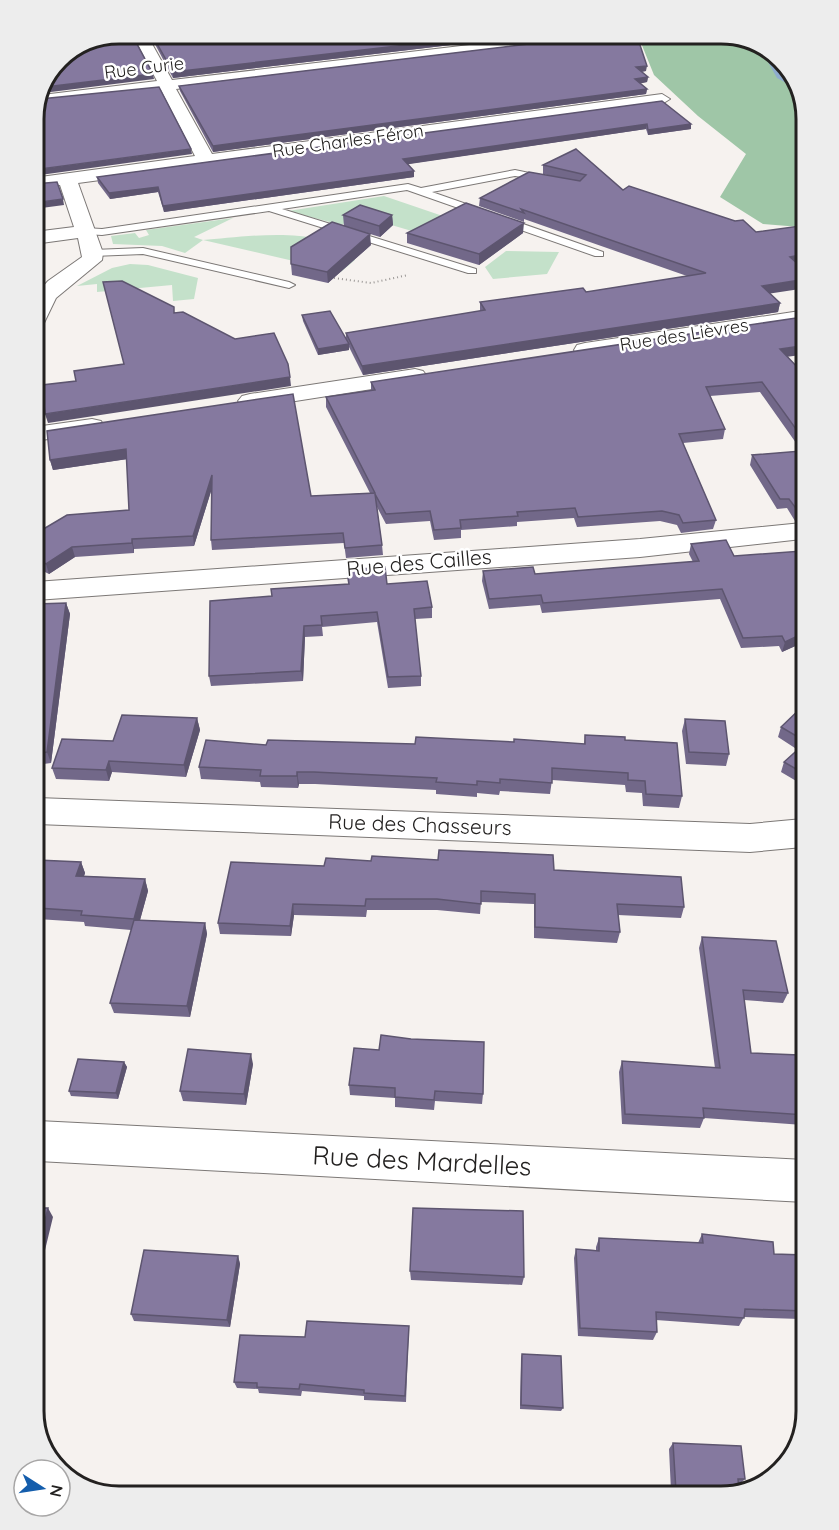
<svg xmlns="http://www.w3.org/2000/svg" width="839" height="1530" font-family="Quicksand,sans-serif">
  <style>
    .green { fill: #c4e1ca }
    .forest { fill: #9fc6a7 }
    .water { fill: #8facce }
    .lines { fill: none; stroke-linecap: round; stroke-linejoin: round }
    .service-casing { stroke: #7c7876; stroke-width: 2 }
    .minor-casing { stroke: #7c7876; stroke-width: 2 }
    .path { stroke: #999694; stroke-width: 2; stroke-dasharray: 1 3; stroke-linecap: butt }
    .service { fill: #fff; fill-rule: evenodd }
    .minor { fill: #fff; fill-rule: evenodd }
    .wall { fill: #726889 }
    .shaded-wall { fill: #5d556f }
    .building { fill: #85799f; stroke: #5d556f; stroke-width: 1.5 }
    .labels { text-anchor: middle; stroke-width: 5; stroke-linejoin: round; paint-order: stroke }
    .far-street-label { font-size: 18px; fill: #232120; stroke: #fff }
    .street-label { font-size: 21px; fill: #232120; stroke: #fff }
    .near-street-label { font-size: 26px; fill: #232120; stroke: #fff }
    .rim { fill: none; stroke: #232120; stroke-width: 3 }
  </style>
  <rect width="100%" height="100%" fill="#f6f2ef"/>
  <path class="green" d="M384 196 475 227 493 255 361 216 341 225 288 211Z
    M233 218 194 237 203 240C244 237 328 223 355 260L341 272 203 240 185 253 162 246 113 244 111 236 135 233 139 238 149 235 146 230Z
    M506 251 559 252 547 274 493 279 485 267Z
    M130 264 148 265 198 278 194 299 173 301 172 285 97 292V284L77 286 112 268Z"/>
  <path class="forest" d="M637 33H726L768 48 799 86 800 227 763 224 720 197 746 154 698 116 654 75Z"/>
  <path class="water" d="M763 46C776 50 777 64 784 72 789 77 795 80 799 86V90L777 78 768 62 773 58Z"/>
  <g class="lines">
    <g class="service-casing">
      <path id="service" d="M515 170 553 178 548 181 515 176 432 192 603 252V256H595L407 190 282 209 476 269V273H468L269 211 102 235 85 234 80 231 85 228 102 229 408 184 421 188Z
        M143 248 289 282 295 285 289 288 143 254 93 256 87 253 93 250Z"/>
    </g>
    <g class="minor-casing">
      <path id="minor" d="M132 33H146L172 80 572 33H618L611 37 176 89 212 154 662 94 670 99 662 104 78 183 103 253 102 260 56 298 42 327 34 329V297L48 281 82 257 78 238 34 244V232L74 227 60 185 34 188 33 178 195 156 161 90 37 104 42 95 157 81Z
        M800 311 801 324 585 357 577 355 574 350 577 345 585 343Z
        M415 369 423 371 427 376 423 381 250 408 242 406 238 401 242 396 250 394Z
        M92 419 101 421 104 426 101 431 35 441V427Z
        M802 523V539L640 557 36 600 35 582 640 539Z
        M37 798 750 824 803 819V847L750 852 37 824Z
        M38 1121 805 1160V1202L38 1161Z"/>
    </g>
    <path class="path" d="M334 278 371 283 408 275"/>
    <use href="#service" class="service"/>
    <use href="#minor" class="minor"/>
  </g>
  <path class="wall" d="M149 33H551L173 78Z
    M612 34 646 71 642 72 648 77 647 82 640 83 647 89 646 94 213 152 180 91 179 86Z
    M662 101 691 129 648 135 646 129 407 164 414 171V177L164 212 158 192 110 199 98 183 97 177Z
    M576 149 623 190 756 232 798 264 770 294 780 303 778 312 363 375 349 347V350L318 355 303 321 302 315 346 340V333L480 311V302L586 292 687 276 524 219V222L479 206 480 198 559 178 543 174V165Z
    M343 215H392L393 225 380 237 344 226Z
    M407 233H523L479 265 407 243Z
    M371 245 328 283 292 275 291 264Z
    M788 357 801 371V450L760 392 710 396 725 429 723 439 683 443 716 520 713 529 681 533 677 525 660 521 577 527 574 518 517 522V526L461 530V538L434 540 430 521 386 524 377 507 382 545 383 555 346 558 344 543 212 550 211 540V491L194 546 134 549V553L75 557 49 574 35 567V534L129 510 127 459 53 470 50 460 47 431 311 496 370 493 326 407V397L371 390V382Z
    M801 451 802 521H795L787 508 777 509 750 465 752 455Z
    M691 544 734 556 802 643 782 652 779 646 741 648 720 599 542 613 540 605 489 609 482 581 483 571 535 574 693 562 689 554Z
    M347 570 387 584 432 607V618L415 619 421 676V686L388 688 377 622 322 627 323 636 305 637 303 681 211 686 209 676 272 596 348 584Z
    M66 603 70 614 51 763 36 765V604Z
    M802 707 803 785 781 772 784 762 798 750 778 737 781 727Z
    M197 718 200 730 186 777 112 772 109 781 56 779 52 768 113 741Z
    M685 719 729 754 726 766 686 764 682 731Z
    M585 735 625 740 682 796 679 808 643 806 642 793 626 792 625 785 552 780 550 794 500 791 499 795 477 793V797L436 794V790L315 784H299L298 788 261 787 260 782 201 779 199 767 266 745 415 744 514 742 584 744Z
    M37 860 81 862 85 873 84 876 145 879 148 891 140 920 205 923 207 934 190 1017 114 1013 110 1003 131 930 85 926 84 922 37 919Z
    M324 866 554 870 684 907 681 918 618 915 620 932 617 943 534 938V904L481 902 480 914 437 910H367L366 917 294 915 291 936 220 934 218 923Z
    M702 937 788 993 783 1003 744 1000 751 1053 804 1091 805 1122 803 1125 704 1118 700 1128 622 1124 619 1072 622 1061 715 1068 699 948Z
    M124 1062 127 1067 118 1099 71 1096 69 1091Z
    M253 1064 246 1105 183 1101 180 1091Z
    M349 1085 483 1094 482 1104 435 1101 434 1110 395 1107V1098L350 1095Z
    M702 1234 774 1254 805 1255 806 1342H803L800 1319 744 1317 739 1326 656 1320 657 1332 653 1340 578 1336 574 1258 576 1249 596 1250V1247L599 1238 698 1243Z
    M238 1256 240 1264 230 1327 134 1321 131 1314Z
    M410 1271 524 1277 522 1285 411 1280Z
    M409 1326 406 1402 364 1400V1396L302 1391 301 1396 259 1393 258 1389 237 1388 234 1382 305 1337Z
    M522 1354 563 1408 561 1411 520 1409 521 1358Z
    M673 1443 745 1479 739 1485V1490L671 1491 669 1449Z"/>
  <path class="shaded-wall" d="M510 33H551L173 78V72Z
    M647 66 646 71 636 72V67Z
    M153 74 154 79 43 93 45 87Z
    M648 77 647 82 634 85 635 79Z
    M647 89 646 94 213 152V146Z
    M647 124 646 129 403 165V159Z
    M691 124V129L648 135V130Z
    M191 149 192 154 33 176V170Z
    M414 171V177L164 212 163 206Z
    M158 187V192L110 199 109 193Z
    M63 199 64 205 34 209V203Z
    M392 215 393 225 380 237 379 226Z
    M524 223 523 233 479 265V254Z
    M370 234 371 245 328 283 327 272Z
    M800 255V264L788 266 790 257Z
    M800 280V289L760 295 762 286Z
    M780 303 778 312 363 375 362 366Z
    M349 344V350L318 355V349Z
    M801 346V355L778 358 780 349Z
    M290 377 291 386 48 423 45 414Z
    M126 449 128 459 53 470 50 460Z
    M212 475 213 485 194 546 193 536Z
    M132 539 134 549V553L132 543Z
    M72 547 75 557 49 574 46 564Z
    M66 603 70 614 51 763 47 752Z
    M304 626 305 637 303 681 301 671Z
    M802 634V643L782 652 785 642Z
    M197 718 200 730 186 777 184 765Z
    M109 761 112 772 109 781 106 770Z
    M297 772 299 784 298 788 297 776Z
    M81 862 85 873 80 888 76 876Z
    M145 879 148 891 137 931 134 919Z
    M293 904 294 915 291 936 290 926Z
    M205 923 207 934 190 1017 187 1006Z
    M251 1054 253 1064 246 1105 244 1094Z
    M124 1062 127 1067 118 1099 116 1093Z
    M48 1208 53 1217 39 1275V1245Z
    M238 1256 240 1264 230 1327 227 1320Z"/>
  <path class="building" d="M119 33H131L153 74 45 87 58 58Z
    M151 33H510L173 72Z
    M613 33H636L647 66 636 67 648 77 635 79 647 89 213 146 179 86 612 34Z
    M159 87 191 149 33 170V113L40 99Z
    M662 101 691 124 648 130 647 124 403 159 414 171 163 206 158 187 109 193 97 177Z
    M576 149 623 190 629 186 735 221 743 220 756 232 800 226V255L790 257 800 266V280L762 286 780 303 362 366 346 333 485 310 480 302 583 288 586 292 706 273 521 209 524 213 480 198 529 172 580 181 586 175 543 165Z
    M57 182 63 199 34 203V184Z
    M466 203 524 223 479 254 407 233Z
    M360 205 392 215 379 226 343 215Z
    M332 222 370 234 327 272 291 264V247Z
    M122 281 174 307V313L183 312 235 339 274 333 288 364 290 377 45 414 42 385 76 381 74 371 124 364 103 282Z
    M330 311 349 344 318 349 302 315Z
    M796 318 801 322V346L780 349 801 371V436L762 382 706 387 725 429 679 434 716 520 683 523 679 515 662 511 578 517 575 508 517 512 518 516 460 520 461 528 434 530 430 511 386 514 375 494 382 545 345 548 343 533 211 540 212 475 193 536 132 539V543L72 547 46 564 35 558V534L67 515 129 510 126 449 50 460 47 431 293 394 311 496 375 493 326 397 375 390 371 382Z
    M801 451V511H798L789 499H780L752 455Z
    M726 540 734 556 802 551V634L785 642 782 636 743 638 722 589 543 603 541 595 489 599 483 571 533 567 535 574 699 561 691 544Z
    M385 567 387 584 427 581 432 607 414 609 421 676 388 677 377 612 321 616 322 625 304 626 301 671 209 676 210 601 272 596 271 589 349 584 347 570Z
    M66 603 47 752 36 753V604Z
    M802 707 803 740 781 727Z
    M122 715 197 718 184 765 109 761 106 770 52 768 62 739 113 741Z
    M685 719 725 721 729 754 689 752Z
    M585 735 625 737V740L677 743 682 796 646 794 645 781 628 780V773L552 768V783L500 779V783L477 781V785L436 782 437 778 314 772H297V776H260L261 770 199 767 206 740 266 745 268 740 415 744 416 737 514 742V739L585 744Z
    M803 745V773L784 762Z
    M439 850 553 855 554 870 681 877 684 907 617 904 620 932 535 927V894L481 891V904L437 899H366L365 906 293 904 290 926 218 923 231 862 324 866 326 858 371 861 372 856 438 860Z
    M37 860 81 862 76 876 145 879 134 919 81 915 82 911 37 908Z
    M134 920 205 923 187 1006 110 1003Z
    M702 937 776 941 788 993 743 990 751 1053 799 1055 804 1091 805 1115 703 1108 704 1118 625 1114 622 1061 720 1068Z
    M381 1035 411 1039 484 1042 483 1094 435 1091 434 1100 395 1097V1088L349 1085 354 1048 379 1050Z
    M188 1049 251 1054 244 1094 180 1091Z
    M78 1059 124 1062 116 1093 69 1091Z
    M39 1208H48L39 1245Z
    M413 1208 523 1211 524 1277 410 1271Z
    M702 1234 773 1242 774 1254 805 1255V1311L745 1309 744 1318 656 1312 657 1332 580 1328 576 1249 599 1251V1238L703 1243Z
    M144 1250 238 1256 227 1320 131 1314Z
    M307 1321 409 1326 405 1396 364 1393V1390L300 1384 299 1389 257 1387V1383L234 1382 240 1335 305 1337Z
    M522 1354 561 1356 563 1408 521 1405Z
    M673 1443 741 1446 745 1479H738L739 1490 676 1491Z"/>
  <g class="labels">
    <g class="far-street-label">
      <text transform="translate(144 68) rotate(-7)" y="6">Rue Curie</text>
      <text transform="translate(348 141) rotate(-8)" y="6">Rue Charles Féron</text>
      <text transform="translate(684 335) rotate(-9)" y="6">Rue des Lièvres</text>
    </g>
    <g class="street-label">
      <text transform="translate(419 563) rotate(-5)" y="7">Rue des Cailles</text>
      <text transform="translate(420 825) rotate(2)" y="7">Rue des Chasseurs</text>
    </g>
    <g class="near-street-label">
      <text transform="translate(422 1161) rotate(3)" y="9">Rue des Mardelles</text>
    </g>
  </g>
  <path d="M0 0H839V1530H0ZM119 44H721A75 75 0 0 1 796 119V1411A75 75 0 0 1 721 1486H119A75 75 0 0 1 44 1411V119A75 75 0 0 1 119 44Z" fill="#ededed" fill-rule="evenodd"/>
  <path class="rim" d="M119 44H721A75 75 0 0 1 796 119V1411A75 75 0 0 1 721 1486H119A75 75 0 0 1 44 1411V119A75 75 0 0 1 119 44Z"/>
  <g transform="translate(42 1488) rotate(102)"><circle r="28" fill="#ffffff" stroke="#a7a6a6" stroke-width="1.5"/>
  <path d="M0-4.5L10 22L0 15L-10 22Z" fill="#145dac"/>
  <text y="-9" font-size="16" font-weight="bold" text-anchor="middle" fill="#232120">N</text>
  </g>
</svg>
